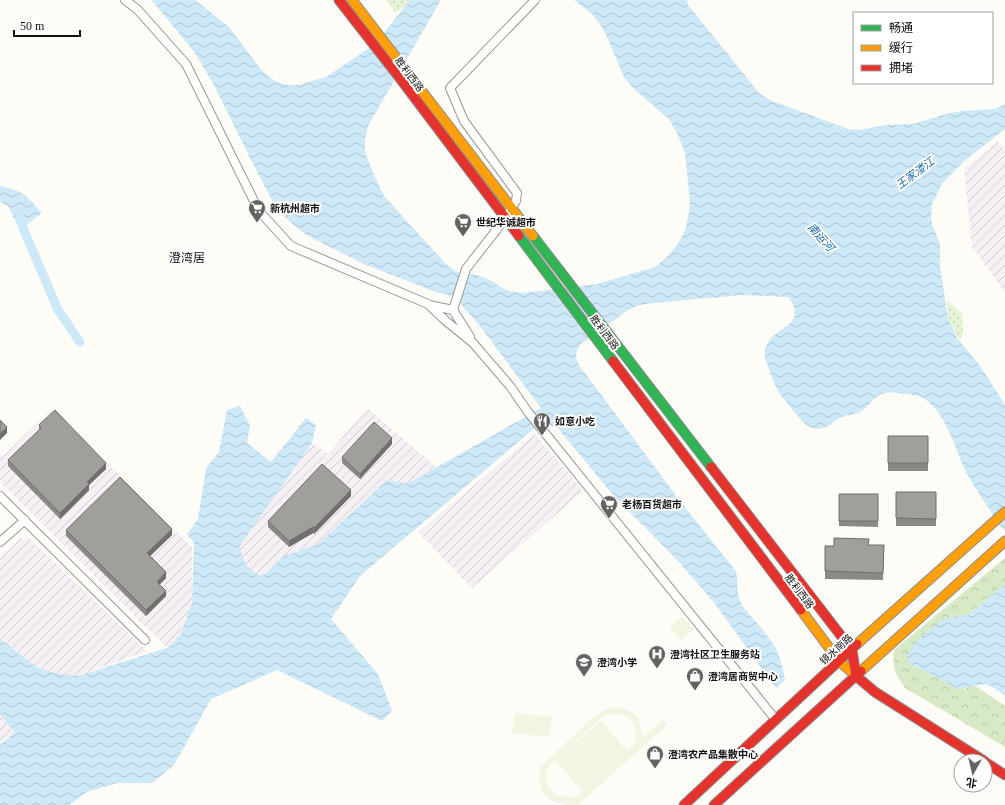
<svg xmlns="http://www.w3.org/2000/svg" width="1005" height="805" font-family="'Times New Roman','Noto Sans SC',serif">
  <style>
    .industrial { fill: url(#industrial-furrows) }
    .forest { fill: url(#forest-crowns) }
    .park { fill: url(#park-dots) }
    .pitch { fill: #f0f6e1; fill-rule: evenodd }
    .water { fill: url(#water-waves) }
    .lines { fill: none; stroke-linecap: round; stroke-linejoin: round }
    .canal { stroke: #cde8f7; stroke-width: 9 }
    .street-casing { stroke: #979795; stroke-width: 10 }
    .fast-casing { stroke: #8e8d8b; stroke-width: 11 }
    .slow-casing { stroke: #8e8d8b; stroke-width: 11 }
    .jam-casing { stroke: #8e8d8b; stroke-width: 11 }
    .street { stroke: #fffffe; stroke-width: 8 }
    .fast { stroke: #30b455; stroke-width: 9 }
    .slow { stroke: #ff9f0a; stroke-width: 9 }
    .jam { stroke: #e5322d; stroke-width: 9 }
    .wall { fill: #8a8986 }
    .shaded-wall { fill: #716f6d }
    .building { fill: #a19f9c; stroke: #716f6d }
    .labels { text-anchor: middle; stroke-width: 4; stroke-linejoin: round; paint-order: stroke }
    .street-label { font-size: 10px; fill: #111; stroke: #fff }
    .poi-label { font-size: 10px; font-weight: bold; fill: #111; stroke: #fff; text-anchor: start }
    .water-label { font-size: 11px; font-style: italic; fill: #1768a6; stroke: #fff }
    .quarter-label { font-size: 12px; fill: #111; stroke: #fff }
  </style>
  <defs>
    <pattern id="industrial-furrows" width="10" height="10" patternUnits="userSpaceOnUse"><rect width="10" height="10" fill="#f5f0f3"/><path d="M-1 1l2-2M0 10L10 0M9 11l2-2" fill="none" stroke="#d1cdcf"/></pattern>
    <pattern id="forest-crowns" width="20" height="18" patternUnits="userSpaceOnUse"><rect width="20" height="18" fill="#d8eac5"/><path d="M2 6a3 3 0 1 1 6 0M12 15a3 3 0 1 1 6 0" fill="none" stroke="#b8c8a8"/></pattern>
    <pattern id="park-dots" width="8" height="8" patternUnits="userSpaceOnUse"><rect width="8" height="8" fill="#e7f3d7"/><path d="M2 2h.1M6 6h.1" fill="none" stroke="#c5cfb8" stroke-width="1.8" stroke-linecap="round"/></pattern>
    <pattern id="water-waves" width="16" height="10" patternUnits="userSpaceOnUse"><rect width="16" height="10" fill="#cde8f7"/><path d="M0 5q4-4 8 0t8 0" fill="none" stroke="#afc6d3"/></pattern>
  </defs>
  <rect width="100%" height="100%" fill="#fdfcf7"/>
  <path class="industrial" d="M998 141 1005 150V292L972 247 964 169Z
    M367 408 436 467 407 484 387 480 318 544 282 557 264 574 257 575 246 565 239 547 312 443 328 454Z
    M52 409 192 547V604L182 632 167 648 0 482V459Z
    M535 434 583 491 472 588 418 532Z
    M19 539H30L147 651 78 676 58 674 38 668 0 639V556Z
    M0 714 15 732 0 744Z"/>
  <path class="forest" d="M1005 558V584L971 613 966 615 949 618 935 626 910 664 958 689H964L974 685 1005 706V747L905 688C895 674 892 667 894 650Z"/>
  <path class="park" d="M386 0H410L408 4 396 13Z
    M947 300 962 314 963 332 960 341 948 318Z"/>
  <path class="pitch" d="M682 616 694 629 681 640 670 627Z
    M613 707C633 709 643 717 642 738L663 720 667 725 578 805C551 805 534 795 541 766L595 716 604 710ZM615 713C618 714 622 714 625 716 636 721 637 733 635 744L627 751 601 721 555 760 582 791C580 793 577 796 574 797 571 798 568 797 564 797 548 795 542 779 549 765L600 719 608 715Z
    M515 713 552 717 549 737 512 733Z"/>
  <path class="water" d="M150 0H195L228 26 259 67 267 75 276 82 287 85H298L326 77 375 44 410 0H441L369 124 367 130 365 140V152L371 168 384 196 446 264 455 271 460 273 477 275 490 280 504 289 509 291 521 293 597 284 655 267 668 256 678 244 686 228 689 212 690 201 685 153 677 133 669 119 635 90 624 77 607 37 602 27 592 14 574 0H687L688 5 760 94 770 100 848 129 859 130 886 125 913 124 946 114 962 111 995 109 1005 104V129L963 162 942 184 932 204 931 218 932 224 940 244V266L948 318 957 338 978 363 990 381 1005 405V531L999 524C988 507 976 490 966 472 954 447 946 410 920 396 913 395 890 391 884 393 874 396 869 407 860 412 854 415 846 414 840 418 835 420 832 424 828 426 809 435 802 420 791 408 787 403 782 397 778 391 774 384 767 365 765 357 764 353 765 348 767 345 775 325 808 328 789 297L743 295 655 303 639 305 628 310 581 344C573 353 576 361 582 369L680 501 735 570C738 577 737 583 738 590 738 596 740 602 743 607 754 620 768 634 776 649 781 659 783 670 785 680L776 688 715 604 678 561 614 496 556 426H537L360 576 331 619 378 674 392 711 382 721 277 670 211 699 174 765 152 783H117L87 792 69 805H0V745L15 732 0 714V639L38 668 58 674 78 676 167 648 181 634 192 603 194 543 187 534 198 519 206 468 219 452 227 410 240 406 250 425 247 443 271 462 306 418 316 425 312 443 239 547 246 565 258 575 265 574 282 557 318 544 387 480 407 484 541 408 480 326 458 301 451 296 433 291 364 264 306 235 289 221 277 208 274 204 249 156 214 85 195 53 154 3Z
    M0 186C23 191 27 196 42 213L20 230 8 206 0 202Z
    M1005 584V696C995 688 987 681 973 686 967 687 964 689 958 689L910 664 907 659C909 644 935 623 949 618 956 616 964 616 971 613Z"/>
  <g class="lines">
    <path class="canal" d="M20 217 23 228 58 310 80 342"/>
    <g class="street-casing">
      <path id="street" d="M125 0 137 9 186 64 259 211 291 246 428 304 446 321 473 343 510 386 528 412 776 720
        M429 305 453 310 470 337
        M453 310 466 269 505 219 516 201 517 193 464 121 450 88 535 0
        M0 496 145 640
        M0 542 25 520"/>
    </g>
    <g class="fast-casing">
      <path id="fast" d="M519 236 613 361
        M533 236 711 467"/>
    </g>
    <g class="slow-casing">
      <path id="slow" d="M352 0 533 236
        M801 610 839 661 856 676
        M857 644 1005 512
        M861 671 1005 541"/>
    </g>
    <g class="jam-casing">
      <path id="jam" d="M339 0 399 77 519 236
        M613 361 801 610
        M711 467 852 650 856 676
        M856 676 875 692 984 761
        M985 762 1005 775
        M684 805 857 644
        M714 805 861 671"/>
    </g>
    <use href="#street" class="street"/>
    <use href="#fast" class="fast"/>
    <use href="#slow" class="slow"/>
    <use href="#jam" class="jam"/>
  </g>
  <path class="wall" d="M39 425 106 469 89 485V490L60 519 8 466V460L39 430Z
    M888 436H928V471H888Z
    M392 444 360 479 342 463V457Z
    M896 492H936V526H896Z
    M839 494H878V527L839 526Z
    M351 496 314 534 313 533 289 547 268 527V521Z
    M66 530 172 535 150 556 166 578 160 584 166 596 146 616 66 536Z
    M868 545H884L883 580 825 579V546Z"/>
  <path class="shaded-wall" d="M7 427V433L0 440V434Z
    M392 438V444L360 479V474Z
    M106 463V469L89 485V490L60 519V513L87 482Z
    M351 490V496L314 534V528Z
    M313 527V533L289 547V541Z
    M172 529V535L147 559V553Z
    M166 572V578L157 587V582Z
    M166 591V596L146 616V610Z"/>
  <path class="building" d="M55 410 106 463 87 482 89 484 60 513 8 460 41 428 39 425Z
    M0 420 7 427 0 434Z
    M374 422 392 438 360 474 342 457Z
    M888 436H928V463H888Z
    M322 464 351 490 314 528 313 527 289 541 268 521Z
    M120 477 172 529 147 553 166 572 157 582 166 591 146 610 66 530Z
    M896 492H936V519L896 518Z
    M839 494H878V521H839Z
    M834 538 869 539 868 545H884L883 573 825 571V546H834Z"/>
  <defs>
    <g id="supermarket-pin" transform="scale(0.9)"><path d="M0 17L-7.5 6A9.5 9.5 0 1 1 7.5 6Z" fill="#646362" stroke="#fff"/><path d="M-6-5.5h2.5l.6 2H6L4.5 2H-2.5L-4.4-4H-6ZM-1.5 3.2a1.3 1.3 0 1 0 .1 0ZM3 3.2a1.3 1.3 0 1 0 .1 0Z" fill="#fff"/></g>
    <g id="restaurant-pin" transform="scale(0.9)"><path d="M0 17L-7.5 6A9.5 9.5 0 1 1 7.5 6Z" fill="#646362" stroke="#fff"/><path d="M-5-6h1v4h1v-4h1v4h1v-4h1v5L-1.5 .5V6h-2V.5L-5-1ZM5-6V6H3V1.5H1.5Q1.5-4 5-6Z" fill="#fff"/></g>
    <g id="hospital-pin" transform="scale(0.9)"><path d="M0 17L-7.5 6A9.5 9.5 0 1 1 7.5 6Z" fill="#646362" stroke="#fff"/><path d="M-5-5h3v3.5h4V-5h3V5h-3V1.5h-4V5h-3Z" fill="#fff"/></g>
    <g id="school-pin" transform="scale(0.9)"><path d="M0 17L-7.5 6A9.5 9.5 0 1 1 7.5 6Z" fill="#646362" stroke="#fff"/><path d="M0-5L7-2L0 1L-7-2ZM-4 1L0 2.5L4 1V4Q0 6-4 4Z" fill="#fff"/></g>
    <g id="shop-pin" transform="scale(0.9)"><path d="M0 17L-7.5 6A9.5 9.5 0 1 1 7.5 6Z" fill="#646362" stroke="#fff"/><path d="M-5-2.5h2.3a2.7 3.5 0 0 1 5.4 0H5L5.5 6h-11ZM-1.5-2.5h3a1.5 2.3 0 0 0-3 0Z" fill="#fff"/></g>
  </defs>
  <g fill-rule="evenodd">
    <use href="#supermarket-pin" x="257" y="208"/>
    <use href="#supermarket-pin" x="463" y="222"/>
    <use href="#restaurant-pin" x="542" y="421"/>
    <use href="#supermarket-pin" x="609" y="504"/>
    <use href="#hospital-pin" x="657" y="654"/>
    <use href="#school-pin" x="584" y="662"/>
    <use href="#shop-pin" x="695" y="676"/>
    <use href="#shop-pin" x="655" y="754"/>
  </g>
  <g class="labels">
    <g class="street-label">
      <text transform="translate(410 74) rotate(53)" y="4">胜利西路</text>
      <text transform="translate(605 332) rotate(53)" y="4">胜利西路</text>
      <text transform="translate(800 591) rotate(53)" y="4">胜利西路</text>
      <text transform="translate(836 649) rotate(-42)" y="4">镜水南路</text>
    </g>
    <g class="poi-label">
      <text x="270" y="212">新杭州超市</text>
      <text x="476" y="226">世纪华诚超市</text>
      <text x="555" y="425">如意小吃</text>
      <text x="622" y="508">老杨百货超市</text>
      <text x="670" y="658">澄湾社区卫生服务站</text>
      <text x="597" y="666">澄湾小学</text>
      <text x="708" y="680">澄湾居商贸中心</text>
      <text x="668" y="758">澄湾农产品集散中心</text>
    </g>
    <g class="water-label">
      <text transform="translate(915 173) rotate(-37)" y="4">王家溇江</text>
      <text transform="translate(821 237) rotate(48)" y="4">南运河</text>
    </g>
    <g class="quarter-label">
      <text x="187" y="262">澄湾居</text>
    </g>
  </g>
  <rect x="853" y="12" width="140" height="72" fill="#ffffff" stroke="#a0a0a0"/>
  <rect x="861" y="25" width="20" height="6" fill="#30b455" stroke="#a0a0a0"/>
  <text x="889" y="32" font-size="12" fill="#111111">畅通</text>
  <rect x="861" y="45" width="20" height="6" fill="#ff9f0a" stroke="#a0a0a0"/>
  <text x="889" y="52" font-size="12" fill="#111111">缓行</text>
  <rect x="861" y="65" width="20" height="6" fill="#e5322d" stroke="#a0a0a0"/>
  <text x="889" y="72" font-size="12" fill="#111111">拥堵</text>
  <g transform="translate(973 773) rotate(188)"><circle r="19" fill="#ffffff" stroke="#a0a0a0"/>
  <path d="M0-3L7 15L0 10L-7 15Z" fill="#646362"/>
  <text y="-6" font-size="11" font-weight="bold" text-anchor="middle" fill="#111111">北</text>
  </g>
  <path d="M14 30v6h66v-6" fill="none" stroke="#111111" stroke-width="2"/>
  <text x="20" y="30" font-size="12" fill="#111111" stroke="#ffffff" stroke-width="3" paint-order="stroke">50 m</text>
</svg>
